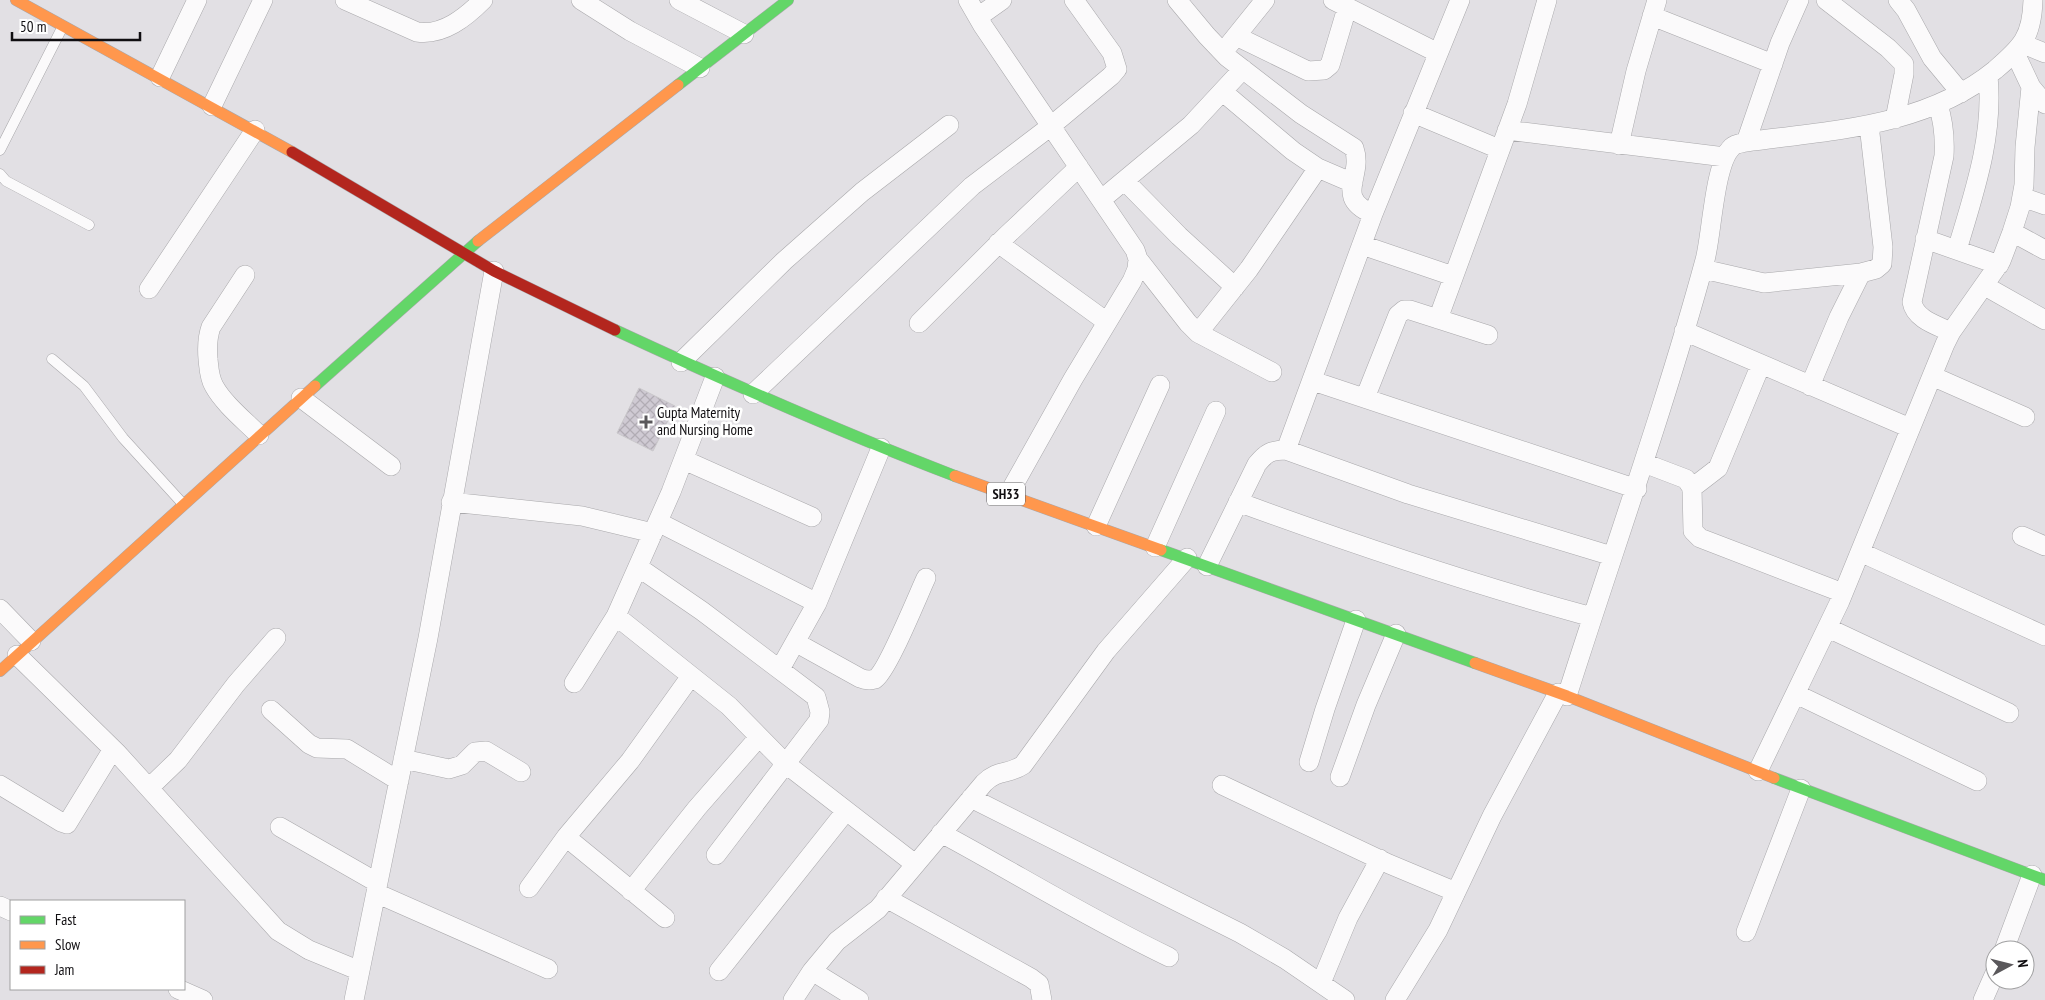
<svg xmlns="http://www.w3.org/2000/svg" width="2045" height="1000" font-family="'PT Sans Narrow',sans-serif">
  <style>
    .building { fill: url(#building-cross-hatch); stroke: #cac8cb }
    .lines { fill: none; stroke-linecap: round; stroke-linejoin: round }
    .lane-casing { stroke: #a9a8ab; stroke-width: 11 }
    .street-casing { stroke: #a9a8ab; stroke-width: 20 }
    .fast-casing { stroke: #a9a8ab; stroke-width: 12 }
    .slow-casing { stroke: #a9a8ab; stroke-width: 12 }
    .jam-casing { stroke: #a9a8ab; stroke-width: 12 }
    .lane { stroke: #fbfafb; stroke-width: 10 }
    .street { stroke: #fbfafb; stroke-width: 19 }
    .fast { stroke: #63d668; stroke-width: 11 }
    .slow { stroke: #ff974d; stroke-width: 11 }
    .jam { stroke: #b3261e; stroke-width: 11 }
    .poi-dot { fill: #5a585b; stroke: #fff; stroke-width: 2 }
    .labels { text-anchor: middle; stroke-width: 5; stroke-linejoin: round; paint-order: stroke }
    .shield { fill: #fff; stroke: #585658; stroke-width: 1 }
    .shield-label { font-size: 14px; font-weight: bold; fill: #100e11 }
    .poi-label { font-size: 15px; fill: #100e11; stroke: #fff; text-anchor: start }
  </style>
  <defs>
    <pattern id="building-cross-hatch" width="8" height="8" patternUnits="userSpaceOnUse" patternTransform="scale(1.25)"><rect width="8" height="8" fill="#cfcad3"/><path d="M0 0l8 8M0 8l8-8" fill="none" stroke="#b1acb4"/></pattern>
  </defs>
  <rect width="100%" height="100%" fill="#e2e0e4"/>
  <path class="building" d="M639 388 675 406 653 451 617 433Z"/>
  <g class="lines">
    <g class="lane-casing">
      <path id="lane" d="M0 150 63 26
        M0 174 6 181 89 225
        M52 359 84 386 123 438 183 504"/>
    </g>
    <g class="street-casing">
      <path id="street" d="M345 0 417 32C443 36 466 17 483 0
        M581 0 630 31 700 68
        M679 0 744 34
        M968 0 983 26 1135 250 1138 259 1137 269 1132 281 1073 379 1008 495
        M1177 0 1207 36 1227 57 1301 114 1354 148C1364 177 1333 197 1373 214
        M1333 0 1438 53
        M1826 0 1888 48 1904 64V74L1895 119
        M1898 0 1906 10 1932 58 1961 93
        M1652 16 1773 64
        M978 17 1002 0
        M1236 36 1308 71 1324 70 1330 65 1347 8
        M2023 44 2045 53
        M1228 46 1265 0
        M2015 53 2031 87 2045 104
        M160 77 197 0
        M1223 92 1293 151 1318 168 1353 183
        M1938 105C1944 123 1945 138 1944 156L1912 302C1915 319 1936 325 1951 332
        M212 106 263 0
        M1413 113 1499 149
        M1507 130 1725 157
        M1746 142 1780 43 1799 0
        M1619 145 1636 71 1657 0
        M1125 181 1179 236 1235 287
        M2022 197 2045 205
        M1102 199 1191 125 1243 69
        M2012 232 2045 250
        M1925 239 1999 265
        M998 243 1107 322
        M1362 245 1453 276
        M1957 250C1974 193 1994 136 1988 76
        M1138 259 1188 323 1198 333 1272 372
        M1703 269 1764 283 1861 273 1876 269 1882 264 1883 247 1869 125
        M245 275 211 327C207 338 207 347 208 359 209 368 209 377 214 386 224 404 244 420 259 435
        M1985 286 2045 320
        M149 289 255 130
        M1438 319 1517 104 1547 0
        M919 323 1005 237 1079 167
        M1684 331 1910 428
        M1198 333 1249 269 1318 168
        M681 362 784 261 862 192 949 125
        M1932 376 2025 417
        M1313 381 1637 489
        M1810 386 1839 317 1861 273
        M753 394 972 186 1051 126 1111 76 1117 69 1112 53 1074 0
        M301 398 391 466
        M1365 398 1398 315 1404 310H1410L1488 335
        M1286 450 1373 214 1460 0
        M684 460 812 517
        M1644 463 1686 479 1692 488 1693 531 1700 538 1843 593
        M1692 488 1718 468 1761 364
        M451 502 582 516 653 533
        M1238 502C1355 545 1472 584 1592 617
        M658 522 817 603
        M1096 526 1160 385
        M2022 536 2045 546
        M1155 547 1216 411
        M1860 552 2045 636
        M1207 566 1257 464C1266 453 1271 450 1286 450L1408 494 1612 556
        M638 567 702 611 816 697 820 712 819 720 716 855
        M0 609 31 641
        M616 616 729 706 786 764 915 864
        M1828 628 2009 713
        M795 642 860 678C865 680 869 681 875 679 887 672 918 595 926 578
        M17 655 118 754 278 931 309 950 360 971
        M780 669 817 603 881 448
        M574 683 616 616 671 492 715 377
        M1796 694 1977 781
        M1567 696C1613 551 1665 407 1705 260 1712 234 1714 164 1732 147 1735 144 1742 143 1746 142 1832 130 1925 127 1995 70 2022 47 2032 37 2033 0
        M271 710 309 744 317 748 347 749 399 781
        M403 759 449 769 462 765 475 752 486 751 521 772
        M1309 762 1325 709 1356 620
        M1758 771 1840 601 1945 344 1951 332 2001 261 2012 232 2020 207 2024 185 2025 147 2031 87
        M1340 777 1366 705 1396 634
        M0 785 61 822 67 824 113 749
        M1222 785 1389 864 1456 892
        M149 788 178 760 236 684 276 638
        M971 798 1240 933 1285 959 1345 1000
        M280 827 378 883
        M941 833C1017 874 1091 920 1169 957
        M566 837 665 918
        M529 888 566 837 630 761 691 676
        M631 891 697 808 759 737
        M376 893 548 969
        M886 898 1031 978 1039 984 1042 1000
        M0 906 11 911
        M1746 932 1801 789
        M2004 950 2032 875
        M719 971 846 811
        M812 971 859 1000
        M1321 983 1348 918 1380 859
        M178 989 203 1000
        M354 1000 428 638 494 271
        M793 1000 812 971 837 941 878 909 984 783C998 769 1008 775 1023 765L1106 651 1187 558
        M1395 1000 1438 930 1492 816 1558 693
        M1983 1000 1995 973"/>
    </g>
    <g class="fast-casing">
      <path id="fast" d="M678 85 788 0
        M615 330C727 382 840 432 955 476
        M315 386 478 241
        M1161 550 1475 663
        M1774 778 2045 880"/>
    </g>
    <g class="slow-casing">
      <path id="slow" d="M16 0 292 152
        M478 241 678 85
        M955 476 1161 550
        M1475 663 1567 696 1774 778
        M0 671 315 386"/>
    </g>
    <g class="jam-casing">
      <path id="jam" d="M292 152 494 271 615 330"/>
    </g>
    <use href="#lane" class="lane"/>
    <use href="#street" class="street"/>
    <use href="#fast" class="fast"/>
    <use href="#slow" class="slow"/>
    <use href="#jam" class="jam"/>
  </g>
  <path class="poi-dot" d="M643.5 414.5h5v5h5v5h-5v5h-5v-5h-5v-5h5z"/>
  <g class="labels">
    <rect class="shield" x="987" y="482.5" width="38" height="23" rx="4"/>
    <g class="shield-label">
      <text x="1006" y="499">SH33</text>
    </g>
    <g class="poi-label">
      <text x="657" y="418">Gupta Maternity<tspan x="657" dy="17">and Nursing Home</tspan></text>
    </g>
  </g>
  <rect x="10" y="900" width="175" height="90" fill="#ffffff" stroke="#9f9fa0"/>
  <rect x="20" y="916" width="25" height="8" fill="#63d668" stroke="#9f9fa0"/>
  <text x="55" y="925" font-size="15" fill="#100e11">Fast</text>
  <rect x="20" y="941" width="25" height="8" fill="#ff974d" stroke="#9f9fa0"/>
  <text x="55" y="950" font-size="15" fill="#100e11">Slow</text>
  <rect x="20" y="966" width="25" height="8" fill="#b3261e" stroke="#9f9fa0"/>
  <text x="55" y="975" font-size="15" fill="#100e11">Jam</text>
  <g transform="translate(2010 965) rotate(83)"><circle r="24" fill="#ffffff" stroke="#9f9fa0"/>
  <path d="M0-4L9 19L0 12L-9 19Z" fill="#5a585b"/>
  <text y="-8" font-size="14" font-weight="bold" text-anchor="middle" fill="#100e11">N</text>
  </g>
  <path d="M12 32v8h128v-8" fill="none" stroke="#100e11" stroke-width="2.5"/>
  <text x="20" y="32" font-size="15" fill="#100e11" stroke="#ffffff" stroke-width="4" paint-order="stroke">50 m</text>
</svg>
